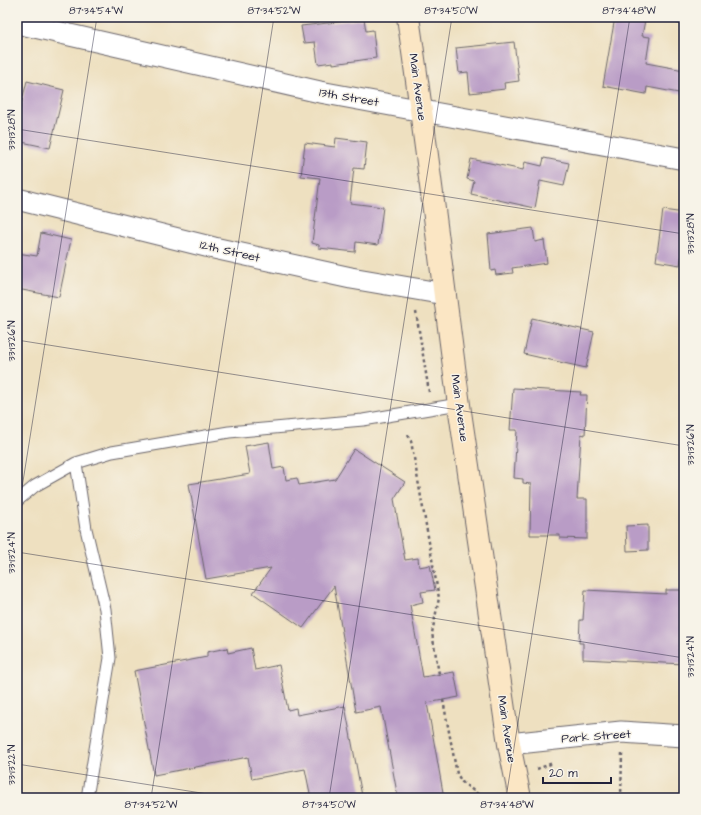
<svg xmlns="http://www.w3.org/2000/svg" width="701" height="815" font-family="'Architects Daughter',sans-serif">
  <style>
    .building { fill: #b99cc6 }
    .lines { fill: none; stroke-linecap: round; stroke-linejoin: round }
    .lane-casing { stroke: #69646a; stroke-width: 13 }
    .street-casing { stroke: #69646a; stroke-width: 23 }
    .secondary-casing { stroke: #69646a; stroke-width: 24 }
    .path { stroke: #69646a; stroke-width: 2.5; stroke-dasharray: 3 3; stroke-linecap: butt }
    .lane { stroke: #fff; stroke-width: 11 }
    .street { stroke: #fff; stroke-width: 21 }
    .secondary { stroke: #fbe6c4; stroke-width: 22 }
    .ticks { fill: none; stroke: #22223b; stroke-width: 1; stroke-opacity: 0.45 }
    .labels { text-anchor: middle; stroke-width: 3; stroke-linejoin: round; paint-order: stroke }
    .street-label { font-size: 12px; fill: #22223b; stroke: #f7f3e8 }
    .neatline { fill: none; stroke: #22223b; stroke-width: 1.5 }
    .ticks-label { font-size: 10px; text-anchor: middle; fill: #22223b }
  </style>
  <rect width="100%" height="100%" fill="#f7f3e8"/>
  <filter id="ink" filterUnits="userSpaceOnUse"><feTurbulence type="fractalNoise" baseFrequency=".025" numOctaves="2"/><feDisplacementMap in="SourceGraphic" scale="8" xChannelSelector="R" yChannelSelector="G"/><feConvolveMatrix kernelMatrix="1 2 1 2 8 2 1 2 1" color-interpolation-filters="sRGB"/></filter>
  <filter id="wash" filterUnits="userSpaceOnUse"><feTurbulence type="fractalNoise" baseFrequency=".012" numOctaves="4" result="noise"/><feDisplacementMap in="SourceGraphic" scale="16" xChannelSelector="R" yChannelSelector="G"/><feGaussianBlur stdDeviation="0.9" result="paint"/><feColorMatrix in="noise" values="0 0 0 0 0 0 0 0 0 0 0 0 0 0 0 0 0 1.4 0 .05"/><feComposite in="paint" operator="in"/></filter>
  <g filter="url(#wash)">
    <rect width="100%" height="100%" fill="#eee0c0"/>
    <g id="blocks">
      <path class="building" d="M615 17 645 20 642 36 650 37 646 63 684 70V94L647 87 646 94 603 86Z
        M364 19 366 31 373 30 376 58 333 64V62L318 64 315 42 304 43 301 26Z
        M514 42 519 81 504 83 505 89 470 93 468 72 459 73 456 48Z
        M27 81 64 90 50 148 17 141V120Z
        M336 138 367 142 364 169 354 168 350 203 383 207 378 245 356 242 355 252 319 248V245L312 243 320 178 301 176 305 143 335 147Z
        M544 158 569 163 564 186 540 181 535 208 471 194 474 181 467 179 471 159 523 170 525 162 542 166Z
        M663 210 684 213V243L680 265 656 261Z
        M533 228 535 242 544 240 547 263 512 268 513 273 496 275 495 270 491 271 488 234Z
        M41 233 71 240 59 297 17 289V253L37 256Z
        M532 318 594 332 586 368 524 354Z
        M513 388 581 392 580 395H587L585 435 581 434 577 499H587V539L560 538V535H530L531 484 523 483V479L514 478 517 430H510Z
        M269 442 273 469 284 467 286 480 297 478 299 485 335 479 354 449 405 482 394 499 405 560 418 558 419 567 430 565 435 590 421 592 423 602 410 605 423 677 454 672 459 697 427 703 444 798H398L381 707 356 712 334 586 303 628 253 593 271 568 206 579 189 484 250 474 245 446Z
        M648 525V550L627 551 626 526Z
        M585 590 666 594V590H684V664L583 659V643H579L580 620H583Z
        M227 648 228 653 251 648 255 670 279 665 288 710 296 708 297 715 345 706 362 796 349 798H311L305 769 252 779 248 757 154 775 134 671 207 657V652Z"/>
    </g>
  </g>
  <g filter="url(#ink)">
    <use href="#blocks" fill-opacity="0" stroke="#69646a" stroke-width="1"/>
    <g class="lines">
      <g class="lane-casing">
        <path id="lane" d="M17 501 35 486 76 463
          M87 798 110 658 105 609 86 529 76 463 112 452 229 432 363 420 459 404"/>
      </g>
      <g class="street-casing">
        <path id="street" d="M17 23 320 92 684 159
          M17 199 214 248 351 278 445 294
          M509 744 621 732 684 736"/>
      </g>
      <g class="secondary-casing">
        <path id="secondary" d="M408 17C427 146 442 276 459 405 475 518 492 631 509 744L520 798"/>
      </g>
      <path class="path" d="M416 312 429 392
        M408 435 411 441 439 598 432 633 439 674
        M443 700 457 774 462 782 483 798
        M537 769 553 763
        M621 798 622 753"/>
      <use href="#lane" class="lane"/>
      <use href="#street" class="street"/>
      <use href="#secondary" class="secondary"/>
    </g>
  </g>
  <path class="ticks" d="M647 17 684 23M17 129 684 234M17 340 684 446M17 519 97 17M17 552 684 658M17 764 233 798M151 798 274 17M329 798 452 17M506 798 630 17"/>
  <g class="labels">
    <g class="street-label">
      <text transform="translate(418 87) rotate(82)" y="4">Main Avenue</text>
      <text transform="translate(349 97) rotate(10)" y="4">13th Street</text>
      <text transform="translate(230 251) rotate(13)" y="4">12th Street</text>
      <text transform="translate(460 408) rotate(82)" y="4">Main Avenue</text>
      <text transform="translate(507 729) rotate(81)" y="4">Main Avenue</text>
      <text transform="translate(596 736) rotate(-4)" y="4">Park Street</text>
    </g>
  </g>
  <rect width="701" height="815" fill="none" stroke="#f7f3e8" stroke-width="44"/>
  <path d="M543 777v6h68v-6" fill="none" stroke="#22223b" stroke-width="2"/>
  <text x="549" y="777" font-size="12" fill="#22223b" stroke="#f7f3e8" stroke-width="3" paint-order="stroke">20 m</text>
  <rect x="22" y="22" width="657" height="771" class="neatline"/>
  <g class="ticks-label">
    <text x="96" y="14">87°34'54"W</text>
    <text x="274" y="14">87°34'52"W</text>
    <text x="451" y="14">87°34'50"W</text>
    <text x="629" y="14">87°34'48"W</text>
    <text transform="translate(11 130) rotate(-90)" y="4">33°13'28"N</text>
    <text transform="translate(690 234) rotate(-90)" y="4">33°13'28"N</text>
    <text transform="translate(11 341) rotate(-90)" y="4">33°13'26"N</text>
    <text transform="translate(690 445) rotate(-90)" y="4">33°13'26"N</text>
    <text transform="translate(11 553) rotate(-90)" y="4">33°13'24"N</text>
    <text transform="translate(690 657) rotate(-90)" y="4">33°13'24"N</text>
    <text transform="translate(11 765) rotate(-90)" y="4">33°13'22"N</text>
    <text x="151" y="808">87°34'52"W</text>
    <text x="329" y="808">87°34'50"W</text>
    <text x="507" y="808">87°34'48"W</text>
  </g>
</svg>
